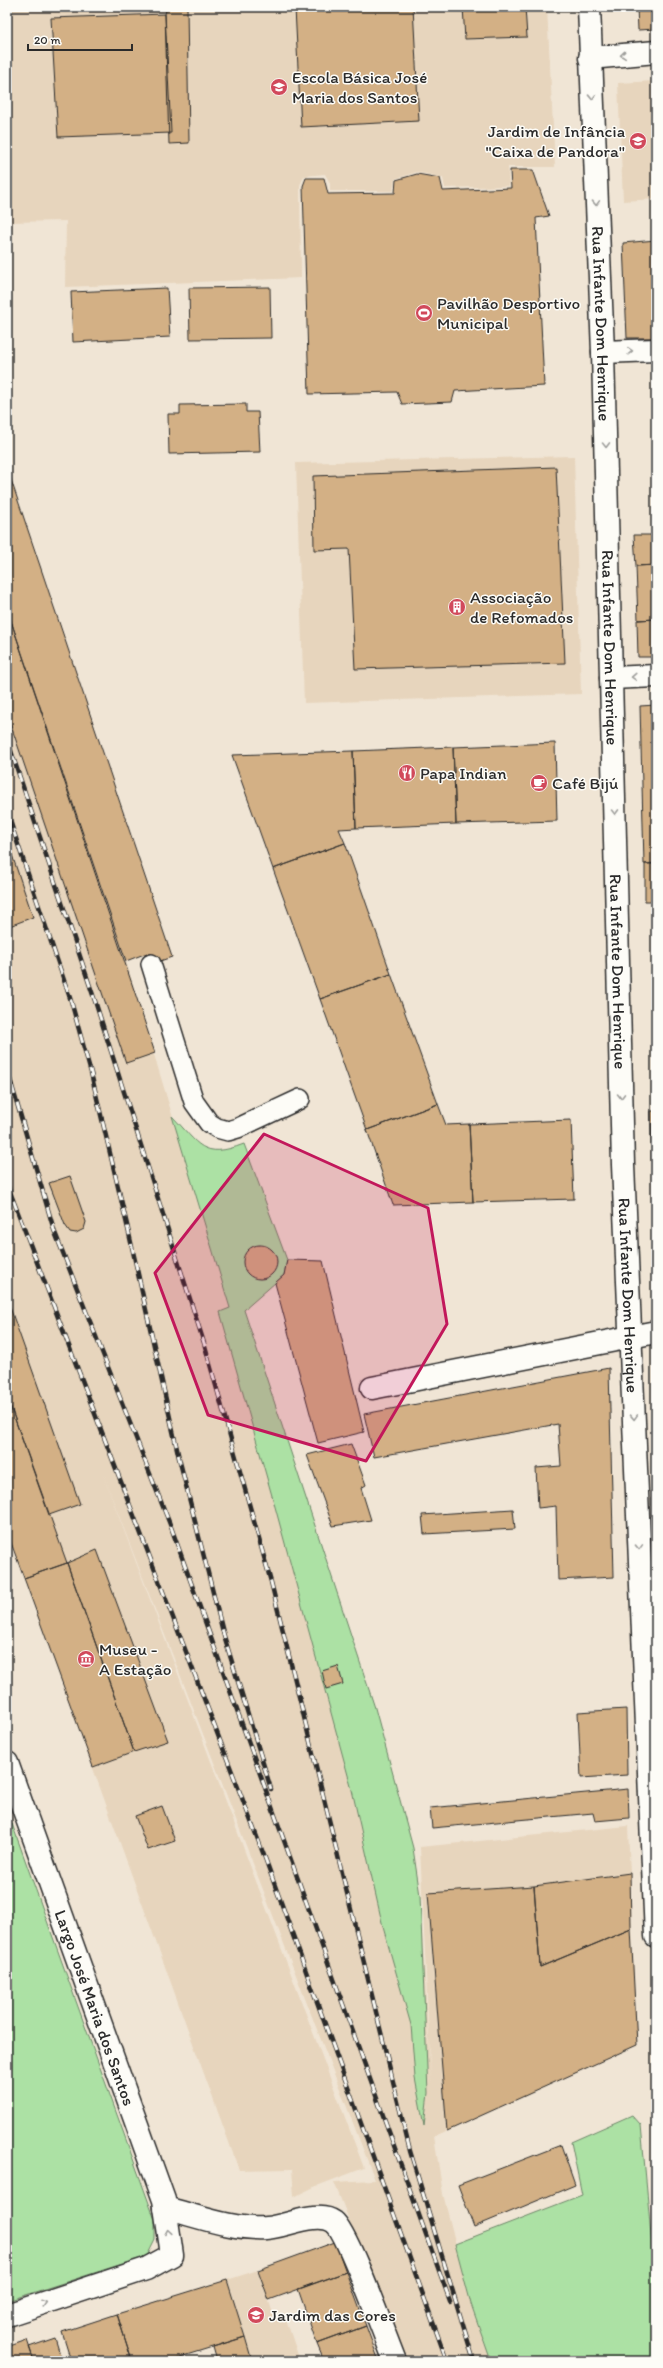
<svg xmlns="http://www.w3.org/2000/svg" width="663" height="2368" font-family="Itim,sans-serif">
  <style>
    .built { fill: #e7d5bd }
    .green { fill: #ace1a4; stroke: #6c8668 }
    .building { fill: #d3b085; stroke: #2b2b2b }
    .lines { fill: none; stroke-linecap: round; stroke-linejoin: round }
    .service-casing { stroke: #2b2b2b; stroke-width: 22 }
    .minor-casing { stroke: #2b2b2b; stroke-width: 25 }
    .tertiary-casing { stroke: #2b2b2b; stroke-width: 25 }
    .service { stroke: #fdfcf7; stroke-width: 19 }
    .minor { stroke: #fdfcf7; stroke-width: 22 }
    .tertiary { stroke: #fdfcf7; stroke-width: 22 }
    .rail-casing { stroke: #2b2b2b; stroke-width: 4.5 }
    .rail { stroke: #fdfcf7; stroke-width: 3; stroke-dasharray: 9; stroke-linecap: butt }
    .oneway { stroke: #9e9e9b }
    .marked { fill: #c2185b; fill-opacity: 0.2; stroke: #c2185b; stroke-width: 3; stroke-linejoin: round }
    .labels { text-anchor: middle; stroke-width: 3; stroke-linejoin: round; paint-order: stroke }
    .poi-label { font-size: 17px; fill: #2b2b2b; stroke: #fdfcf7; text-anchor: start }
    .street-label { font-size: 17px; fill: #2b2b2b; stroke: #fdfcf7 }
  </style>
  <rect width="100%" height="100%" fill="#f0e5d5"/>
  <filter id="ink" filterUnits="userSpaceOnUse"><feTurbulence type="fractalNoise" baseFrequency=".025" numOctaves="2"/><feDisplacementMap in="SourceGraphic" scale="8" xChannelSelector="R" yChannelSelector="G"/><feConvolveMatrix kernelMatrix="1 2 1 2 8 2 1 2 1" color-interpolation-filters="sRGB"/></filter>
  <g filter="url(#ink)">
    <path class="built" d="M7 7H547L555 167H508L509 186 445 188 443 178 417 172 395 179 393 191H330V183L325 174 304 176 300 185 301 278 65 287 66 221 7 222Z
      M656 81V199L623 201 618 83Z
      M574 456 581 694 304 703 296 463Z
      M7 468 89 711 151 964 147 953 126 961 230 1308 244 1310 375 1708 413 1848 420 1896 431 2082 420 1847 628 1826 637 2045 434 2136 443 2194 471 2304 491 2361H405L334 2182 375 2180 102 1472 364 2168 314 2187 294 2197 292 2169 239 2170 7 1532Z
      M258 2270 274 2316 284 2313 300 2361H252L227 2280Z"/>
    <path class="green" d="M172 1116C199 1144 202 1160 244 1144L287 1260 284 1275 244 1310 375 1708 413 1848 420 1896 428 2093 424 2126 415 2078 411 2025 383 1927 352 1790 274 1503 220 1312 230 1308Z
      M7 1810 155 2220V2240L147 2256 7 2301Z
      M632 2115 641 2125 656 2290V2361H491L471 2304 455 2244 582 2195 571 2142Z"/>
    <path class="building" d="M167 7H187L189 143 169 144 165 14Z
      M314 7H413L419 121 301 127 295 8Z
      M463 7H525L527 37 465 39Z
      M637 7H656V29L638 30Z
      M165 14 171 133 58 137 51 18Z
      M510 170H533L549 216 536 218 544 386 455 391 452 402 402 404 397 392 309 394 303 186 306 178H324L328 194 395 193 396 180 417 174 440 178 443 191 511 188Z
      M656 240V338H627L623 243Z
      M270 287 271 338 190 339 189 288Z
      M167 288 170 337 73 342 71 292Z
      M246 404V412H258L260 452 169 454 168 414H180V405Z
      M556 467 565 663 355 669 349 549 314 550 313 476Z
      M7 468 172 957 151 964 147 953 126 961 7 609Z
      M634 535H656V565L636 566Z
      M656 565V619L638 620 636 566Z
      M7 609 155 1053 126 1063 7 714Z
      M656 619V657H638L637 620Z
      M656 705V863L644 864 640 706Z
      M555 743 557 821 456 824 453 747Z
      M453 747 456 824 356 828 353 751Z
      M353 751 356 828 339 829 345 843 273 869 232 755Z
      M7 840 33 917 7 927Z
      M345 843 391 974 320 999 273 869Z
      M645 864H656V901H645Z
      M391 974 438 1104 367 1130 320 999Z
      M438 1104 446 1125 469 1124 473 1202 393 1205 367 1130Z
      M651 1111H656V1167H652Z
      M571 1120 574 1199 473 1202 469 1124Z
      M70 1176 86 1222 84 1229 76 1233 70 1232 65 1225 49 1183Z
      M653 1179H656V1224Z
      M243 1262a17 17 0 1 1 34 0a17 17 0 1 1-34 0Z
      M287 1260 323 1261 364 1432 318 1443 275 1283 284 1275Z
      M7 1299 80 1504 49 1515 7 1397Z
      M609 1368 614 1577 558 1580 556 1506 538 1508 536 1468 561 1466 558 1424 374 1457 364 1414Z
      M7 1397 67 1563 24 1578 7 1532Z
      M351 1444 366 1485 361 1488 371 1520 333 1526 307 1455Z
      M513 1509 515 1529 424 1534 422 1515Z
      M97 1550 168 1741 134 1752 67 1563Z
      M67 1563 134 1752 93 1767 24 1578Z
      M338 1666 343 1684 326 1689 322 1671Z
      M626 1709 627 1775 581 1778 578 1712Z
      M628 1789 629 1818 595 1821 593 1813 432 1828 430 1808Z
      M162 1806 175 1841 148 1850 135 1816Z
      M630 1873 631 1929 540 1967 534 1886Z
      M534 1886 540 1967 631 1929 637 2045 447 2131 428 1893Z
      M561 2145 575 2185 474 2227 458 2185Z
      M335 2242 346 2272 269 2300 258 2270Z
      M346 2272 366 2326 317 2344 298 2289Z
      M227 2280 245 2337 167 2361H132L117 2314Z
      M117 2314 132 2361H71L62 2332Z
      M366 2326 379 2361H324L317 2344Z
      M245 2337 252 2361H217L213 2347Z
      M55 2338 62 2361H34L29 2347Z
      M27 2340 34 2361H7V2347Z"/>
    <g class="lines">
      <g class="service-casing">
        <path id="service" d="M151 964 194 1102 209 1123 217 1128 228 1131 238 1128 300 1099"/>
      </g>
      <g class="minor-casing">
        <g id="minor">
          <path d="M590 58 656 52"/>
          <path d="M603 352 656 350"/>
          <path d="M611 678 656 676"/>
          <path d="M372 1388 656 1332"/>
          <path id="s1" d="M7 1763 164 2200 172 2255 146 2269 7 2315"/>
          <path d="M165 2208C197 2216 233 2230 266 2228 285 2227 318 2210 334 2222 347 2231 386 2339 395 2361"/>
        </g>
      </g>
      <g class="tertiary-casing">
        <g id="tertiary">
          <path id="s2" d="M589 7 603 352 623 1165 656 1936"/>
        </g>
      </g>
      <use href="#service" class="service"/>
      <use href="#minor" class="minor"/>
      <use href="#tertiary" class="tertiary"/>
      <g class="rail-casing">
        <path id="rail" d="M7 739 95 1001 204 1343 271 1582 410 2151 474 2361
          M7 812 71 1001 91 1073 128 1229 179 1458 224 1636 271 1789
          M7 1069 54 1230 171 1527 450 2301
          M7 1184 265 1858 447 2361"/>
      </g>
      <use href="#rail" class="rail"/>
    </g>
    <defs><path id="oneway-chevron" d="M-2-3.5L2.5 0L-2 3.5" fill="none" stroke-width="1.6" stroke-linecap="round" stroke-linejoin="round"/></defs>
    <g class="oneway">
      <use href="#oneway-chevron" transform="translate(623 55) rotate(175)"/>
      <use href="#oneway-chevron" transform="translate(592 97) rotate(88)"/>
      <use href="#oneway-chevron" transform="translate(596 203) rotate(88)"/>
      <use href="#oneway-chevron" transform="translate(630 351) rotate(-3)"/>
      <use href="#oneway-chevron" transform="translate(606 445) rotate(89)"/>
      <use href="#oneway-chevron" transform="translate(634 677) rotate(177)"/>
      <use href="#oneway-chevron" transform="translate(615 812) rotate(89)"/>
      <use href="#oneway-chevron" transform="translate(621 1096) rotate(89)"/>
      <use href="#oneway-chevron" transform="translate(634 1417) rotate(88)"/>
      <use href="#oneway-chevron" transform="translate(639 1547) rotate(88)"/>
      <use href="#oneway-chevron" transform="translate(168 2232) rotate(-99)"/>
      <use href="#oneway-chevron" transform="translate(44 2303) rotate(-18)"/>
    </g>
  </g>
  <path class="marked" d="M264 1134 428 1208 447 1324 366 1461 208 1415 155 1273Z"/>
  <defs>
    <g id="school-disc" transform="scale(0.9)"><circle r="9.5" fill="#d1495b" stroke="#fdfcf7"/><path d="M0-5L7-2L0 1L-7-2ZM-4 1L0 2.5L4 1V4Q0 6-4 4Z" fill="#fff"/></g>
    <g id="stadium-disc" transform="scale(0.9)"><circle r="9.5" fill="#d1495b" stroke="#fdfcf7"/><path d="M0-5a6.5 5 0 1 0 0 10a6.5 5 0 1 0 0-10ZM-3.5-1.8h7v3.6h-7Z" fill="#fff"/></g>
    <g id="building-disc" transform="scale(0.9)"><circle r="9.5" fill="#d1495b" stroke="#fdfcf7"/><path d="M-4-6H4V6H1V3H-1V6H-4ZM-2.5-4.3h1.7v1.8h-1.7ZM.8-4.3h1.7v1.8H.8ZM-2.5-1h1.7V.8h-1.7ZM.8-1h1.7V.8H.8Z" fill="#fff"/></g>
    <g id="restaurant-disc" transform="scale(0.9)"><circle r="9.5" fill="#d1495b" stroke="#fdfcf7"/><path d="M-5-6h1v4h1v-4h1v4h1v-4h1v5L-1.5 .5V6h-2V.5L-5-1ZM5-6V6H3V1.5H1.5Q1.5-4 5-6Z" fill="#fff"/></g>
    <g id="cafe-disc" transform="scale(0.9)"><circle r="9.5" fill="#d1495b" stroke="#fdfcf7"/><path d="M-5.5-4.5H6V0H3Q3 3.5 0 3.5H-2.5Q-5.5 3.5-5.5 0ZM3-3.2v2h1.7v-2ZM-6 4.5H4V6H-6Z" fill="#fff"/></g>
    <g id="museum-disc" transform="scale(0.9)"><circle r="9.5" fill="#d1495b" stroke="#fdfcf7"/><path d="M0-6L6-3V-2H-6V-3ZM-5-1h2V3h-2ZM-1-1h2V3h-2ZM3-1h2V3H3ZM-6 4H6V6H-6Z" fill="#fff"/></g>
  </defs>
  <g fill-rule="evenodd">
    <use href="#school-disc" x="279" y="87"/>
    <use href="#school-disc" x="638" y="141"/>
    <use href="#stadium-disc" x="424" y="313"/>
    <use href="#building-disc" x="457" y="607"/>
    <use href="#restaurant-disc" x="407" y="773"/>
    <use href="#cafe-disc" x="539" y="783"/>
    <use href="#museum-disc" x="86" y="1659"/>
    <use href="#school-disc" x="256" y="2315"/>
  </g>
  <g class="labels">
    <g class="poi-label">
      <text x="292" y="83">Escola Básica José<tspan x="292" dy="20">Maria dos Santos</tspan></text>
      <text x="625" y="137" text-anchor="end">Jardim de Infância<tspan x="625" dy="20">"Caixa de Pandora"</tspan></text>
      <text x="437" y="309">Pavilhão Desportivo<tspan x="437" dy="20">Municipal</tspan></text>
      <text x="470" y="603">Associação<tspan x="470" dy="20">de Refomados</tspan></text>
      <text x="420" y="779">Papa Indian</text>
      <text x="552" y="789">Café Bijú</text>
      <text x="99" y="1655">Museu -<tspan x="99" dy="20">A Estação</tspan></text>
      <text x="269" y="2321">Jardim das Cores</text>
    </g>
    <g class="street-label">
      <text dy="6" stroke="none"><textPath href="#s2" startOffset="317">Rua Infante Dom Henrique</textPath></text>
      <text dy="6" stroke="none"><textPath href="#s2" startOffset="641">Rua Infante Dom Henrique</textPath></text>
      <text dy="6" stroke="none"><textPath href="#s2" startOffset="965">Rua Infante Dom Henrique</textPath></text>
      <text dy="6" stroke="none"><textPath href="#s2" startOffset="1289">Rua Infante Dom Henrique</textPath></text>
      <text dy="6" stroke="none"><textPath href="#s1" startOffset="260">Largo José Maria dos Santos</textPath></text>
    </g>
  </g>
  <rect width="663" height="2368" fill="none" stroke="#fdfcf7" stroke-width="24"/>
  <rect x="12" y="12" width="639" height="2344" fill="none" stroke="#2b2b2b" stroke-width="1.5" filter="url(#ink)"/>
  <path d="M28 44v6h104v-6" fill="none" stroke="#2b2b2b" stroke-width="2"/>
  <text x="34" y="44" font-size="12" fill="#2b2b2b" stroke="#fdfcf7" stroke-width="3" paint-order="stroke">20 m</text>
</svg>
